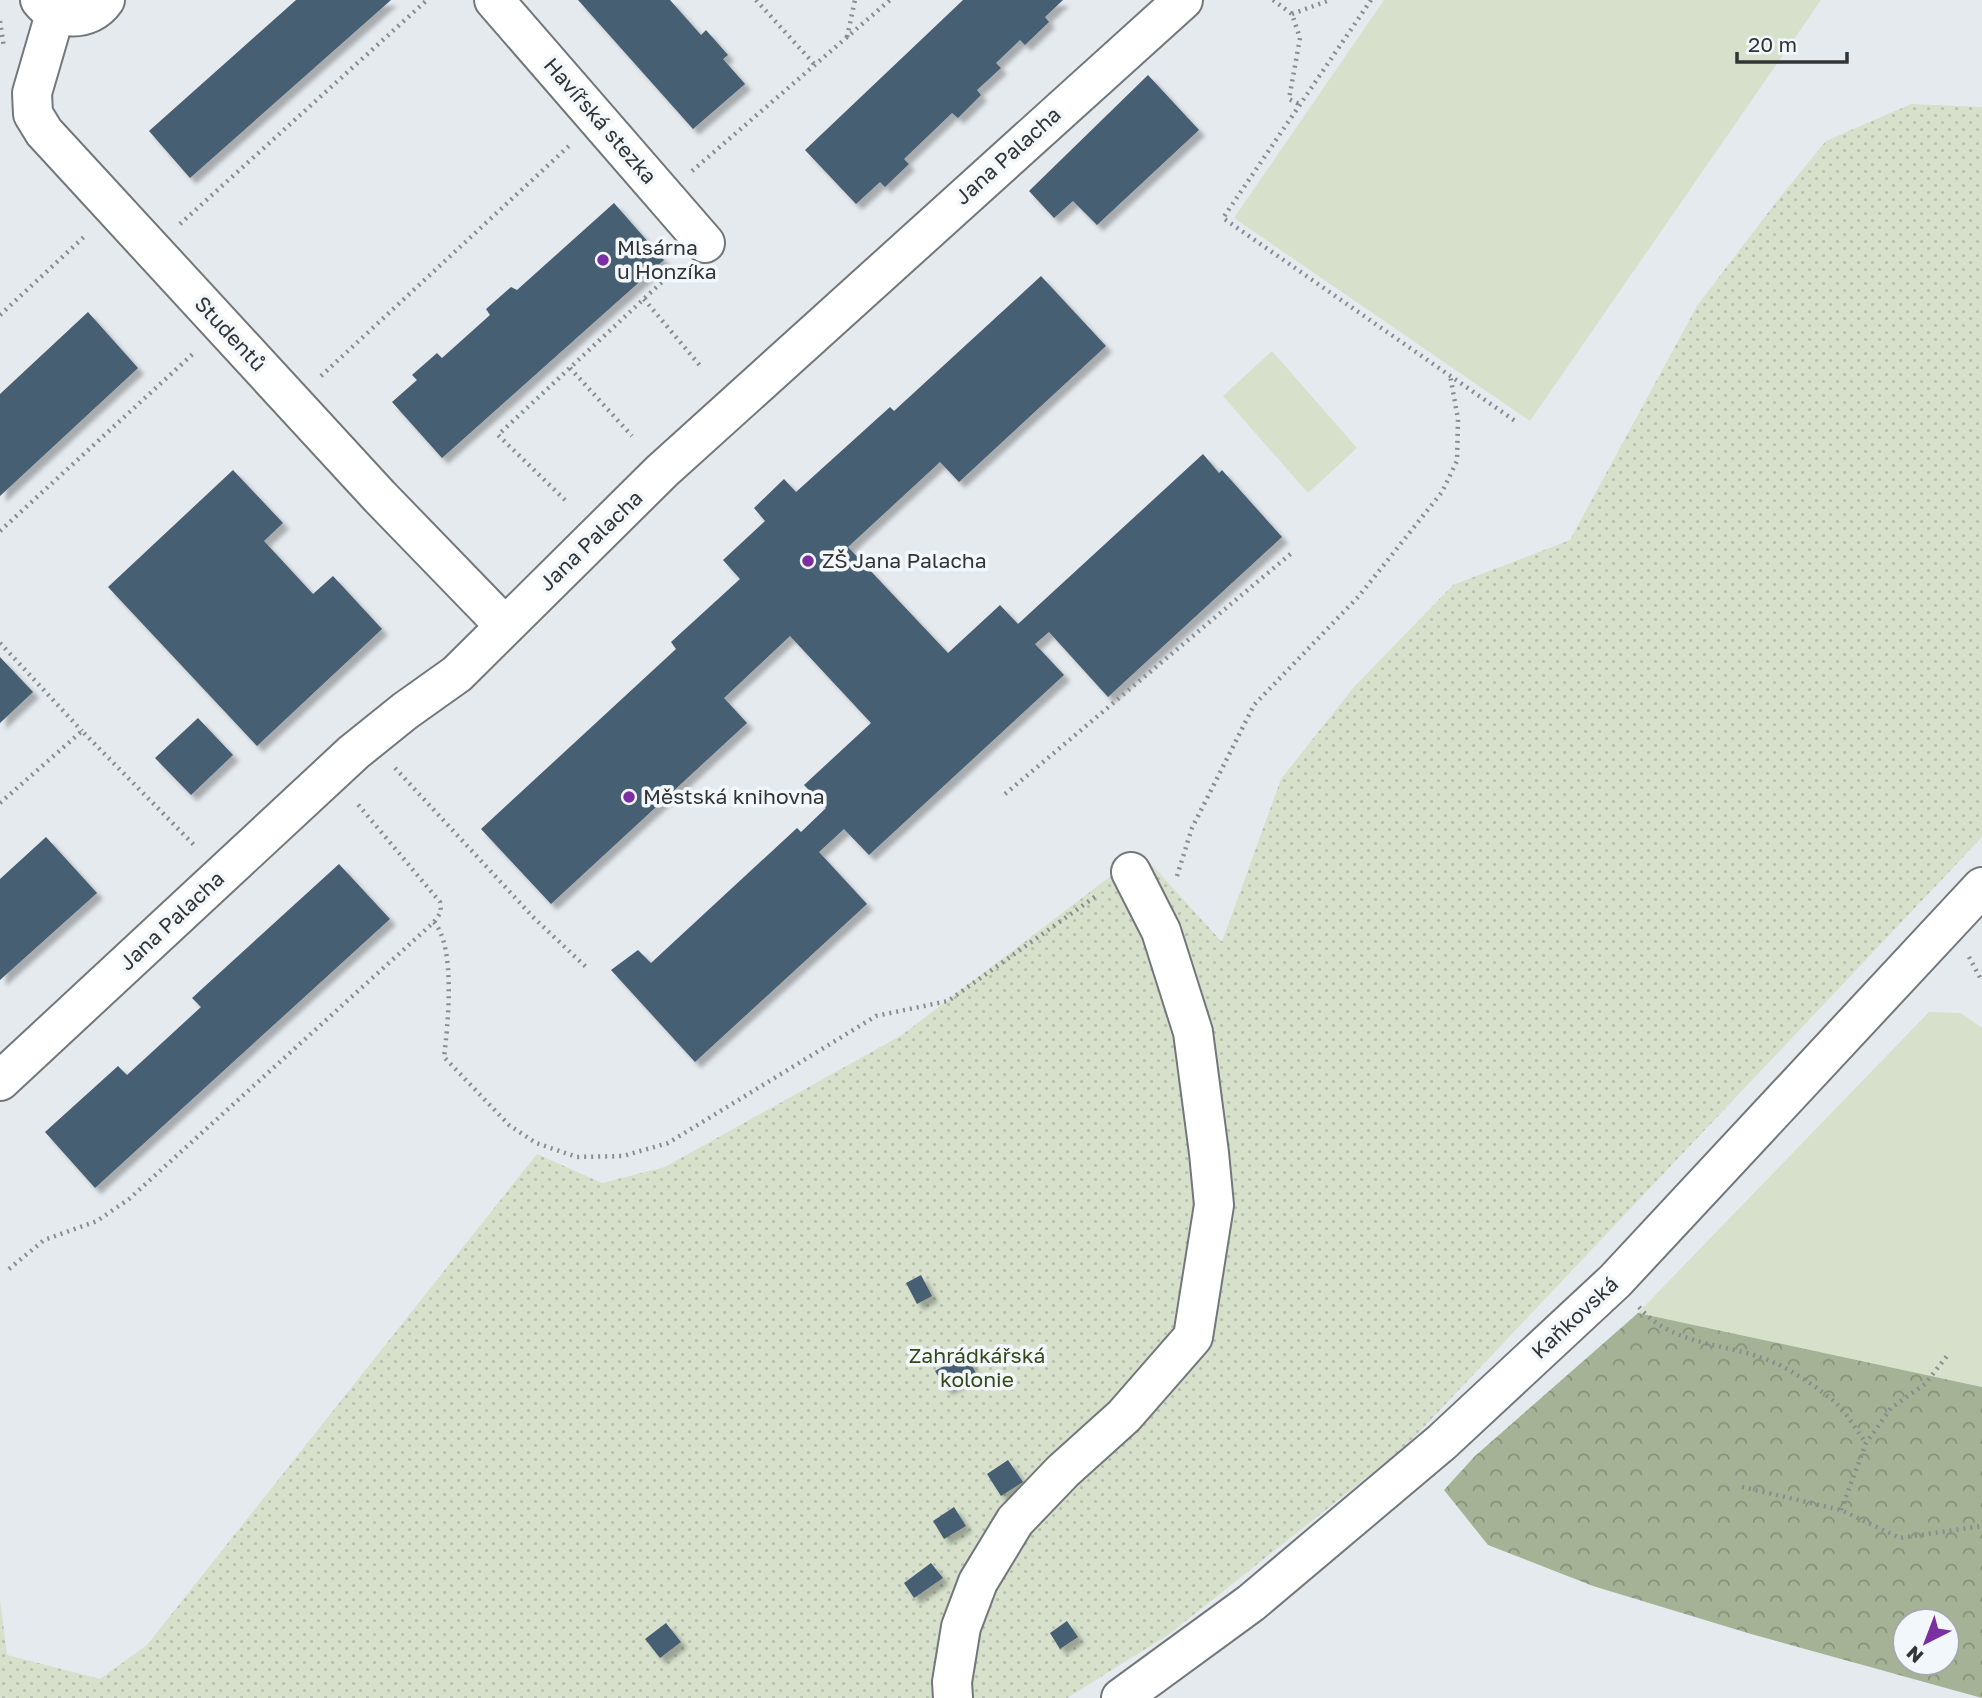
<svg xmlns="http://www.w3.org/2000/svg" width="1982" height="1698" font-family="'Golos Text',sans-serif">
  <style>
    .grass { fill: #d6e0cb }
    .forest { fill: url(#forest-crowns); fill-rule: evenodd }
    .park { fill: url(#park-dots) }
    .building { fill: #475e72; filter: url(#shadow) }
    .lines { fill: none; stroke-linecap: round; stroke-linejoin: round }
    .minor-casing { stroke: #73777b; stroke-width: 42 }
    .path { stroke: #8a8d90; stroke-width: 4.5; stroke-dasharray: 2 5; stroke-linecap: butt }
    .minor { stroke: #fff; stroke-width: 38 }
    .poi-dot { fill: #7c2fa0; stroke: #f2f7fb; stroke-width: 2.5 }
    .labels { text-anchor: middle; stroke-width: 7; stroke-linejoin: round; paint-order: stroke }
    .street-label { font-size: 21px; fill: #323435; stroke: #f2f7fb }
    .poi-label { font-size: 21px; fill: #323435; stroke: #f2f7fb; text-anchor: start }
    .park-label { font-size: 21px; fill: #36481b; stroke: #f2f7fb }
  </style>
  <defs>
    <pattern id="forest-crowns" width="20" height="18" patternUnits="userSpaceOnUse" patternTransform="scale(1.75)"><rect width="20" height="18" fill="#a5b295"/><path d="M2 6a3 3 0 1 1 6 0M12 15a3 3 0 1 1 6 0" fill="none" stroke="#87927a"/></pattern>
    <pattern id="park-dots" width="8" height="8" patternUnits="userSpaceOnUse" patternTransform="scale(1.75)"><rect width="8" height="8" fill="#d6e0cb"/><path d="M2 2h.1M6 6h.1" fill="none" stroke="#b8c1af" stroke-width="1.8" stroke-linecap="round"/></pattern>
    <filter id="shadow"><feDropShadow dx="6" dy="6" stdDeviation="2" flood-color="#0004"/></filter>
  </defs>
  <rect width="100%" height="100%" fill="#e5eaee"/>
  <path class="grass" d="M1384 0H1821L1530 421 1234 218Z
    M1272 351 1357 448 1308 493 1223 396Z
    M1929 1012 1961 1013 1982 1028V1387L1638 1313Z"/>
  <path class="forest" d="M1638 1313 1982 1387V1698L1751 1634 1593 1586 1488 1545 1444 1490 1475 1456ZM1905 1621H1947V1663H1905Z"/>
  <path class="park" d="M1911 104 1982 107V837L1405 1447 1168 1635 1067 1698H0V1599L7 1655 100 1679 147 1645 537 1154 602 1183 665 1167 902 1035 1141 853 1222 942 1281 779 1354 687 1453 585 1570 540 1697 306 1777 201 1826 141Z"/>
  <path class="building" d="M296 0H391L190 178 149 131Z
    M578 0H670L701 35 706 30 728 55 723 59 745 84 693 129Z
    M963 0H1063L1045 17 1049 22 1025 45 1020 40 996 63 1001 68 977 90 981 95 958 118 952 113 904 159 909 164 885 187 880 182 856 204 805 150Z
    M1148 75 1199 130 1097 225 1073 201 1054 218 1029 191Z
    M614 203 664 260 442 458 392 402 417 380 412 375 437 353 442 358 490 315 486 309 511 287 517 290Z
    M1041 276 1106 346 959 482 940 462 848 547 948 653 1000 605 1018 624 1203 454 1219 473 1222 470 1282 537 1108 697 1049 632 1035 644 1064 675 869 855 844 829 819 852 867 904 695 1062 611 970 638 950 651 963 797 828 801 832 826 808 804 785 871 723 790 636 724 698 747 723 551 904 481 829 676 649 671 642 740 579 723 560 765 521 754 508 784 479 796 492 890 407 894 411Z
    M88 312 138 368 0 496V394Z
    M233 470 283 523 264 541 313 594 333 576 382 629 257 746 108 587Z
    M0 657 33 692 0 723Z
    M198 718 233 755 191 795 155 758Z
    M46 837 97 893 0 980V879Z
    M339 864 390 919 95 1188 45 1132 118 1066 127 1075 201 1007 192 998Z
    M921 1275 932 1296 917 1304 906 1283Z
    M965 1354 976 1373 946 1389 935 1371Z
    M1008 1460 1023 1482 1001 1496 987 1474Z
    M954 1507 966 1526 944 1539 933 1521Z
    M931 1563 943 1578 914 1598 904 1583Z
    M1067 1621 1078 1637 1060 1649 1050 1633Z
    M666 1623 681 1642 660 1658 645 1639Z"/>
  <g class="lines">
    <g class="minor-casing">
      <path id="minor" d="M40 0C56 21 89 23 105 0
        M494 0 705 243
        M55 14 32 93 33 114 44 132 380 497 504 625
        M0 1081 354 752 405 711 457 674 662 471 1183 0
        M953 1698 952 1682 961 1627 978 1582 1015 1521 1063 1471 1124 1416 1193 1337 1214 1205 1209 1153 1193 1032 1161 931 1131 872
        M1121 1698 1251 1603 1442 1442 1615 1281 1982 887"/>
    </g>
    <path class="path" d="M756 0 815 65
      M1273 0 1292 14 1300 38 1289 99 1299 104
      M1371 0 1223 218 1518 423
      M1292 14 1330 0
      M0 21 4 48
      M847 37 855 0
      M692 171 890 0
      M180 224 427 0
      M644 299 702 368
      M0 315 86 235
      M570 368 632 436
      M321 376 571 144
      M565 500 498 435 678 267
      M0 531 195 352
      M0 643 82 731
      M395 768 534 918 586 967
      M1005 794 1294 551
      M0 803 82 731 196 847
      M1177 876 1192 828 1254 705 1359 596 1442 492 1457 461 1458 419 1450 375
      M434 922C456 947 448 1025 444 1057L509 1125 536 1143 577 1157 623 1156 668 1143 876 1016 948 1001 1099 894
      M1969 957 1982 981
      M9 1269 44 1240 97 1221 129 1199 434 922 441 912 440 902 356 802
      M1639 1307C1674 1348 1729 1342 1775 1363 1792 1370 1824 1392 1837 1404 1848 1415 1857 1431 1866 1443
      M1742 1487 1841 1510 1900 1538 1982 1526
      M1841 1510 1866 1443 1891 1408 1925 1384 1947 1356"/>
    <use href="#minor" class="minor"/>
  </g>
  <g class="poi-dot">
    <circle cx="603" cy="260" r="7"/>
    <circle cx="808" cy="561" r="7"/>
    <circle cx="629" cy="797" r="7"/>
  </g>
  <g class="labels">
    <g class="street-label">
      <text transform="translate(600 121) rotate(49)" y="7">Havířská stezka</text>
      <text transform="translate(1008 156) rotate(-42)" y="7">Jana Palacha</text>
      <text transform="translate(230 334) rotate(47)" y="7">Studentů</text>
      <text transform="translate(591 541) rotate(-44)" y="7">Jana Palacha</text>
      <text transform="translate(172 921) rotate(-43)" y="7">Jana Palacha</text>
      <text transform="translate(1575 1318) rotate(-43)" y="7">Kaňkovská</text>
    </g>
    <g class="poi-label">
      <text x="617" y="255">Mlsárna<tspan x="617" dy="24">u Honzíka</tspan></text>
      <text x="822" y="568">ZŠ Jana Palacha</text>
      <text x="643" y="804">Městská knihovna</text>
    </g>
    <g class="park-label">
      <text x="977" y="1363">Zahrádkářská<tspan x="977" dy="24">kolonie</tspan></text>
    </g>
  </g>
  <g transform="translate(1926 1642) rotate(222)"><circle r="33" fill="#f2f7fb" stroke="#a5a9ac" stroke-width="2"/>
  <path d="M0-5L12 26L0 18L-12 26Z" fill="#7c2fa0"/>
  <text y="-10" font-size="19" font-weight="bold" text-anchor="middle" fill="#323435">N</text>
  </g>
  <path d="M1737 52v10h110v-10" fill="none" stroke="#323435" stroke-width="3.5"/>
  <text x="1748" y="52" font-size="21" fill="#323435" stroke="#f2f7fb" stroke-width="5" paint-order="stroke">20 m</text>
</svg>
